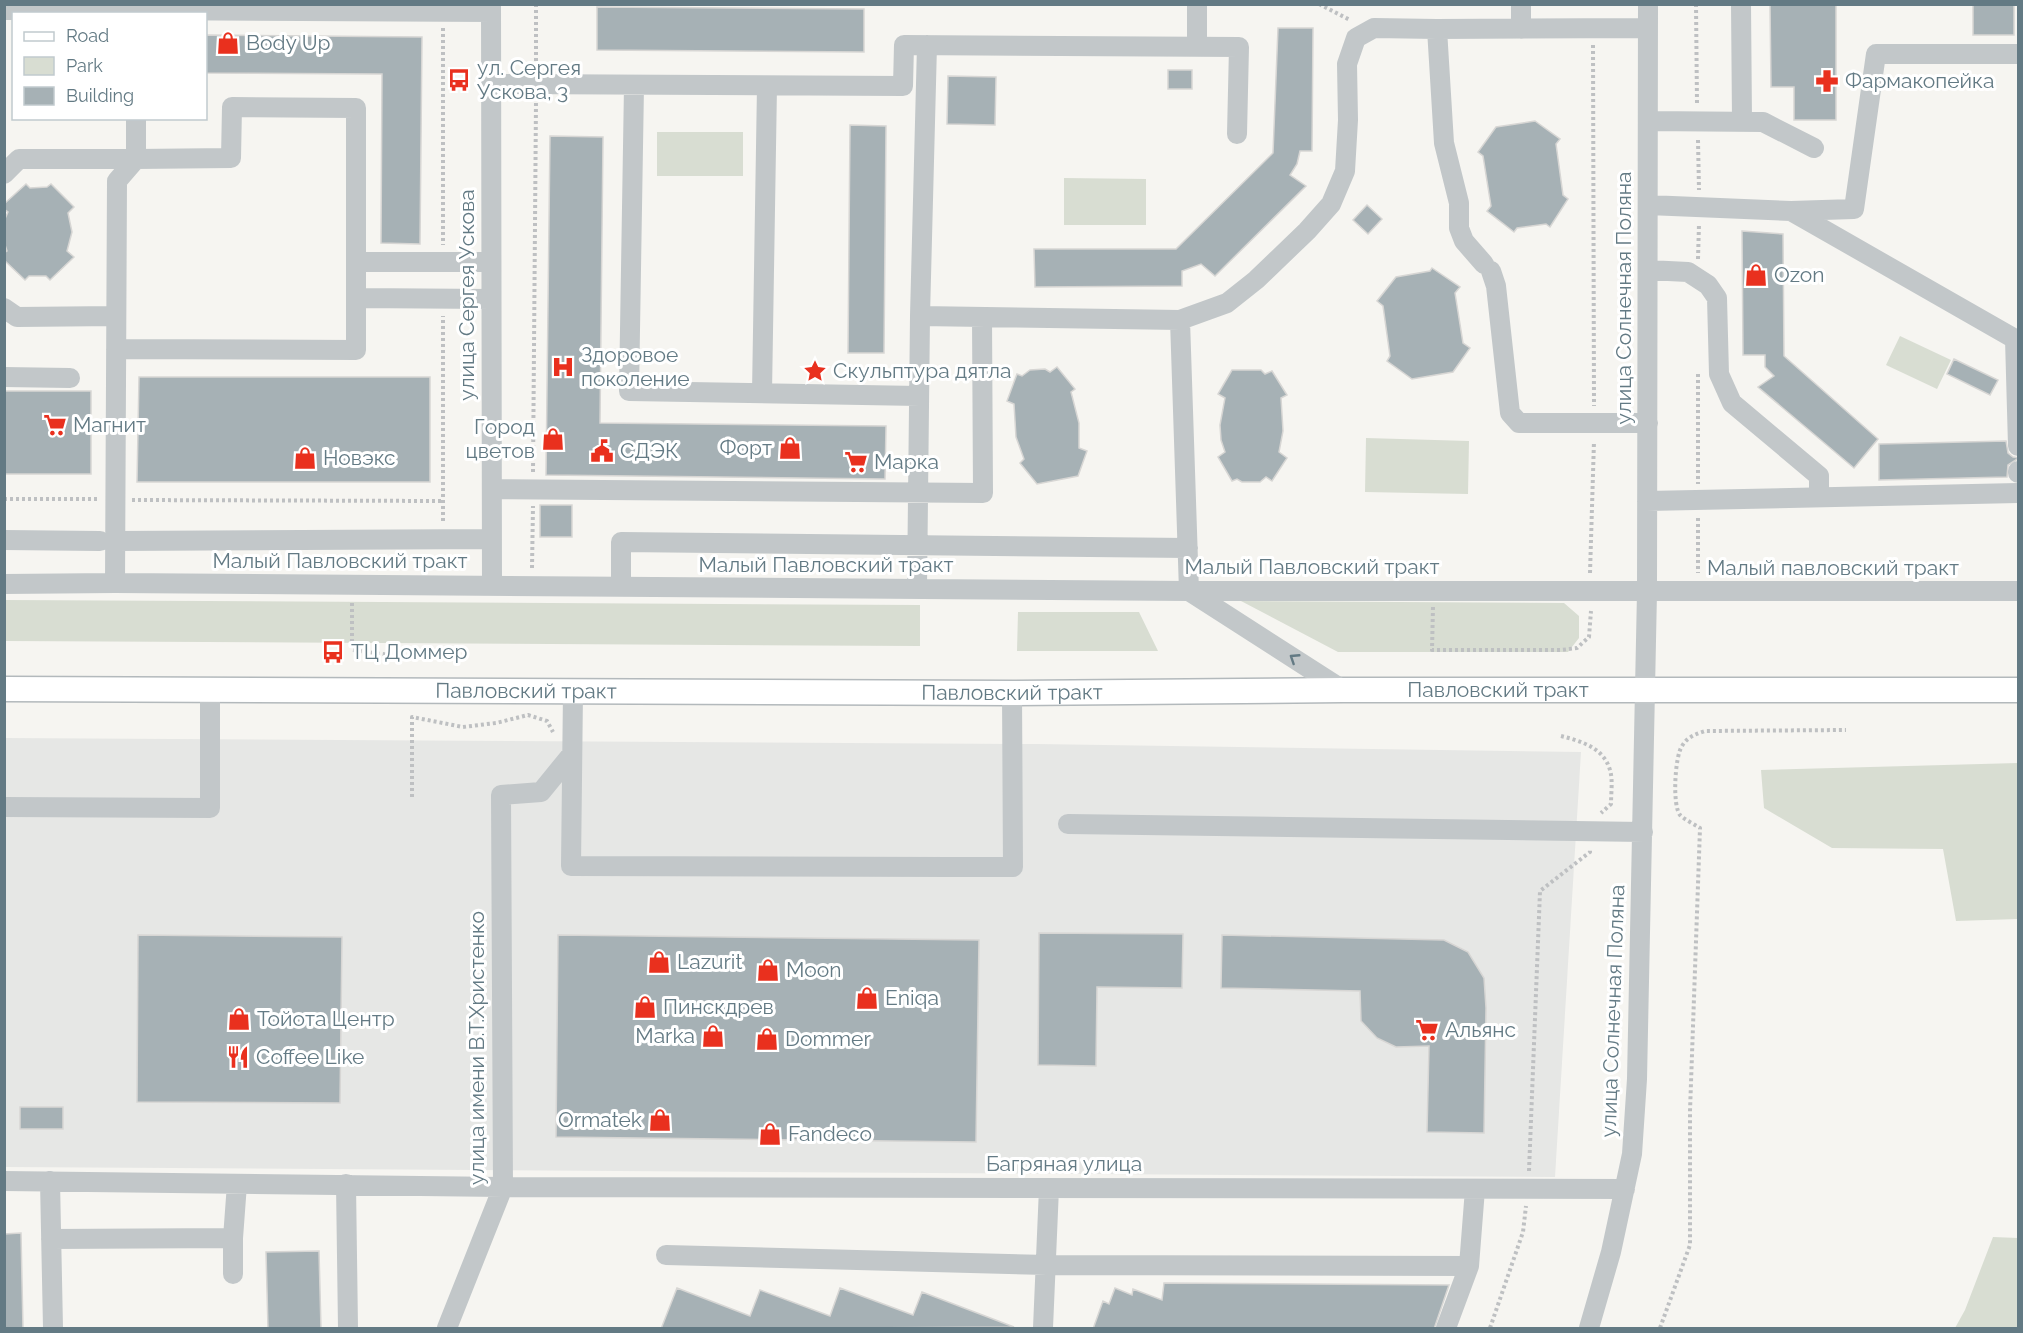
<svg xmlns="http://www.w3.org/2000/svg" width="2023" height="1333" font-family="Raleway,sans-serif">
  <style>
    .built { fill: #e6e7e5 }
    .green { fill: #d8ddd2 }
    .building { fill: #a6b1b5; stroke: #d7d6d4; stroke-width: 1.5 }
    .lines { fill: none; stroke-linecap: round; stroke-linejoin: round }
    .major-casing { stroke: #b3b9bc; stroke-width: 27 }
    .path { stroke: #bec0c2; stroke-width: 4; stroke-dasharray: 3 3; stroke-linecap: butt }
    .minor { stroke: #c2c7c9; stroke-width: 20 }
    .major { stroke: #fff; stroke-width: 24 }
    .oneway { stroke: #637a84 }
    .labels { text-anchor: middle; stroke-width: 6; stroke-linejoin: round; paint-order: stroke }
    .poi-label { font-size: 21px; fill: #637a84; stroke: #fff; text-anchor: start }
    .street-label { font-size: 21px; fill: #637a84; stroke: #fff }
  </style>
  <rect width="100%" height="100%" fill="#f6f5f1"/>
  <path class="built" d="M5 738 1037 744 1581 752 1555 1177 5 1167Z"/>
  <path class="green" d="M657 132H743V176H657Z
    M1064 178 1146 179V225H1064Z
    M1900 336 1951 360 1937 389 1886 365Z
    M1366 438 1469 441 1468 494 1365 492Z
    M5 600 920 605V646L5 641Z
    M1241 601 1564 603 1579 616V638L1568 652H1338Z
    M1018 612H1139L1158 651H1017Z
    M2018 763V919L1956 921 1943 849 1832 848 1764 808 1761 770Z
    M1993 1237 2018 1238V1328H1955L1965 1310Z"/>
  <path class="building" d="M1770 4H1836V120H1794V87H1771Z
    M1973 4H2014V35H1973Z
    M597 7 864 9V52L597 50Z
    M1278 28H1313L1312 151H1300L1297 164 1290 175 1306 186 1215 276 1201 264 1182 271V286L1035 287 1034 249H1176L1273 153Z
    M206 35 422 37 420 244 381 243 382 74 206 73Z
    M1168 70H1192V89H1168Z
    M948 76 996 77 995 125 947 124Z
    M1535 121 1560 139 1556 144 1563 195 1568 199 1550 227 1546 224 1517 228 1514 232 1487 211 1491 206 1483 156 1478 152 1496 127Z
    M850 125 886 126 884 353H848Z
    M550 136 603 137 600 423 886 426 885 479 546 475Z
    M26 184 30 188 47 187 51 184 74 207 68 213 72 232 67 251 74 257 50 280 46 276H29L25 280 4 260V253L7 251 4 242V221L8 212 4 209V204Z
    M1367 205 1382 219 1368 234 1353 220Z
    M1742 231 1783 234 1784 356 1878 439 1854 468 1758 387 1774 376 1765 367V355H1743Z
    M1432 268 1460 287 1455 293 1463 343 1470 348 1453 372 1412 379 1387 361 1390 356 1383 306 1377 301 1396 277 1430 271Z
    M1954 359 1998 380 1990 395 1947 374Z
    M1057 367 1075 389 1071 392 1079 423V448L1087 451 1078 476 1037 484 1020 463 1024 459 1016 437 1014 404 1007 401 1017 374 1022 376 1030 370 1045 369 1050 372Z
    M1232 370H1261L1265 374 1272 371 1287 395 1281 398 1283 431 1279 452 1287 458 1272 481 1266 477 1260 482H1242L1237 479 1232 481 1218 457 1225 452 1221 440 1220 425 1225 398 1218 394Z
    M139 377H430V482H137Z
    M4 391H91V474H4Z
    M2006 441 2008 453 2013 457 2019 458 2008 465 2007 477 1879 480V444Z
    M540 505H572V537H540Z
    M1039 933 1183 934 1182 988 1097 987 1096 1066 1038 1065Z
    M138 935 342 937 340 1103 137 1102Z
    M558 935 979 940 976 1142 556 1137Z
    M1222 935 1444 940 1468 952 1484 978 1486 1008 1484 1133 1427 1132 1429 1046 1396 1047 1377 1038 1361 1021 1360 991 1221 988Z
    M20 1107H63V1129H20Z
    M21 1233 23 1329H4V1234Z
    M319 1251 321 1329H268L266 1252Z
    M1164 1283 1449 1285 1434 1329H1093L1103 1301 1109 1304 1115 1288 1132 1295 1133 1289 1162 1300Z
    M677 1288 750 1316 760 1290 830 1316 840 1288 913 1315 922 1292 1014 1327 661 1329Z"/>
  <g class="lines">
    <g class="major-casing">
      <g id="major">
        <path id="s1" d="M4 689 1012 693 1343 690H2018"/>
      </g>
    </g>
    <path class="path" d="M1319 4 1350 20
      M1696 4 1697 103
      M443 28V245
      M1593 45 1594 406
      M536 67V4
      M1698 140 1699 190
      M1698 259 1699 224
      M1698 374V484
      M533 472 536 101
      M4 499H98
      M132 500 443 501
      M1698 518V573
      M443 521V316
      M532 568 533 506
      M1590 573 1594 441
      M352 603V650L413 658
      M1433 607 1432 650H1561L1577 648 1589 637 1591 611
      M1561 736C1581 741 1604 748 1610 770 1613 780 1611 793 1611 804L1601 813
      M412 797V717L463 727 496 723 528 715 547 721 553 732
      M1529 1171 1540 891 1590 852V850
      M1490 1328 1523 1232 1526 1206
      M1660 1328 1690 1245V1111L1700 828C1694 824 1685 820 1680 815 1672 805 1675 756 1682 746 1687 737 1696 734 1705 731L1846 730"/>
    <path class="minor" d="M491 4 492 586
      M1521 4V29
      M1741 4 1742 121
      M4 10H134
      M134 14V10L491 12
      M1197 47V4
      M491 84 903 86 904 45 1239 47 1237 134
      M634 86 629 391 919 396
      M136 118V159L231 158 232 107 356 108V262H491
      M1648 121 1763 122 1814 148
      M4 174 19 159H136
      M1648 205 1791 211 2015 339 2018 446
      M1791 211 1854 209 1876 54H2018
      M1484 264 1464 241 1459 228V203L1444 143 1437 29 1648 28
      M1648 270 1688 272 1708 285 1717 298 1719 374 1732 403 1819 476V497
      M1491 271 1496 286 1510 413 1519 423H1648
      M356 298 491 299
      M4 308 17 317 116 316
      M920 316 1180 320 1227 303 1256 280 1307 231 1331 204 1345 171 1348 120 1347 64 1356 38 1374 28 1437 29
      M1180 320 1189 591
      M116 349 356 350V262
      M4 377 70 378
      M762 393 767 86
      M2018 471V473
      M492 489 983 493 982 318
      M1647 501 2018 493
      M4 540 100 541
      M115 541 492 539
      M115 583 117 181 136 159
      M4 584 115 583 1189 591H2018
      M621 587V542L1188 548
      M917 589 920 316 927 45
      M1189 591 1343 690
      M573 692 571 866 950 867H1013L1012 693
      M4 807 210 808V690
      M1068 824 1643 832
      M4 1181 503 1187 1625 1189
      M50 1181 53 1328
      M346 1184 348 1328
      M51 1239 233 1238
      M666 1255 1047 1265 1469 1266
      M233 1274V1238L237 1184
      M447 1328 503 1187 501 795 541 792 572 754
      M1043 1328 1049 1188
      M1446 1328 1469 1266 1475 1189
      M1589 1328 1611 1252 1632 1154 1637 1079 1647 592 1648 4"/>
    <use href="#major" class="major"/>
  </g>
  <defs><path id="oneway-chevron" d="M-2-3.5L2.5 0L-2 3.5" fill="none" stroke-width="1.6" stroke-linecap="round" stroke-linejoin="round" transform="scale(1.5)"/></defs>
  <use class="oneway" href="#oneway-chevron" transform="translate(1294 658) rotate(-147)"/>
  <defs>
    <g id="shop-bare" transform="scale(1.8)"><path d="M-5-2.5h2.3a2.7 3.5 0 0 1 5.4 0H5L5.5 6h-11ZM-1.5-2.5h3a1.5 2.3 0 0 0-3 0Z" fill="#e9301e" stroke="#fff" stroke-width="2.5" paint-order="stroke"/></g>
    <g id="bus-bare" transform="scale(1.8)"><path d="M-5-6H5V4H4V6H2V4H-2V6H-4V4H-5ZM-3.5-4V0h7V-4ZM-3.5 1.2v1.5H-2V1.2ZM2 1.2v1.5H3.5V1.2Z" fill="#e9301e" stroke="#fff" stroke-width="2.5" paint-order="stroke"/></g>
    <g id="pharmacy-bare" transform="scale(1.8)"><path d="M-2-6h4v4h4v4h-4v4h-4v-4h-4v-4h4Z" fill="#e9301e" stroke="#fff" stroke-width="2.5" paint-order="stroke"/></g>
    <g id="hospital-bare" transform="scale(1.8)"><path d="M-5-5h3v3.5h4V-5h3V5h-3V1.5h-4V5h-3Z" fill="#e9301e" stroke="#fff" stroke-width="2.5" paint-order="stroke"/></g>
    <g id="sight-bare" transform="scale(1.8)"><path d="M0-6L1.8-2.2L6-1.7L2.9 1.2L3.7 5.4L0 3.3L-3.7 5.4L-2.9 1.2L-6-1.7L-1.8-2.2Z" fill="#e9301e" stroke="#fff" stroke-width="2.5" paint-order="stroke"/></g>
    <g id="supermarket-bare" transform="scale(1.8)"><path d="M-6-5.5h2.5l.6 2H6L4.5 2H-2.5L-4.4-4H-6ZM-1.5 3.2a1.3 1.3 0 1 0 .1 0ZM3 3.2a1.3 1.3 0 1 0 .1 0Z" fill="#e9301e" stroke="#fff" stroke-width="2.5" paint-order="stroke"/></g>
    <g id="civic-bare" transform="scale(1.8)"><path d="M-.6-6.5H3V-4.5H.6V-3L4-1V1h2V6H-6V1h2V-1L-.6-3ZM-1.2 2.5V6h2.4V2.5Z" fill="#e9301e" stroke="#fff" stroke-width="2.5" paint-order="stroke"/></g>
    <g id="restaurant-bare" transform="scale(1.8)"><path d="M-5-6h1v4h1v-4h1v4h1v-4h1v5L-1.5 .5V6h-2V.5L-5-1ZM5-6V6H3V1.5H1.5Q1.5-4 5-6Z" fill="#e9301e" stroke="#fff" stroke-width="2.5" paint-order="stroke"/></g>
  </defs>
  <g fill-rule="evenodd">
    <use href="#shop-bare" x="228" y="43"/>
    <use href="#bus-bare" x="459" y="80"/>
    <use href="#pharmacy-bare" x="1827" y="81"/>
    <use href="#shop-bare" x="1756" y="275"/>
    <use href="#hospital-bare" x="563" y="367"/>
    <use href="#sight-bare" x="815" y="371"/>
    <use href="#supermarket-bare" x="55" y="425"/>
    <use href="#shop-bare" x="553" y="439"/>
    <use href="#shop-bare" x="790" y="448"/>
    <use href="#civic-bare" x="602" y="451"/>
    <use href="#shop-bare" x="305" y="458"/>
    <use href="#supermarket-bare" x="856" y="462"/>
    <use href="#bus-bare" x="333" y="652"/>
    <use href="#shop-bare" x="659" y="962"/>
    <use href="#shop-bare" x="768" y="970"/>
    <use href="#shop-bare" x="867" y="998"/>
    <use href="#shop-bare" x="645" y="1007"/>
    <use href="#shop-bare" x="239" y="1019"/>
    <use href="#supermarket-bare" x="1427" y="1030"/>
    <use href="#shop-bare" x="713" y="1036"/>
    <use href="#shop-bare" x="767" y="1039"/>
    <use href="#restaurant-bare" x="238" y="1057"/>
    <use href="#shop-bare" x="660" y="1120"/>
    <use href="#shop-bare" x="770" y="1134"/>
  </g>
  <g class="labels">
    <g class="poi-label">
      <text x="246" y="50">Body Up</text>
      <text x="477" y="75">ул. Сергея<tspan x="477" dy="24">Ускова, 3</tspan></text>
      <text x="1845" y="88">Фармакопейка</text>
      <text x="1774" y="282">Ozon</text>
      <text x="581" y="362">Здоровое<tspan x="581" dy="24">поколение</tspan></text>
      <text x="833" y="378">Скульптура дятла</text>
      <text x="73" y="432">Магнит</text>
      <text x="535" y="434" text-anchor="end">Город<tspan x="535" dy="24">цветов</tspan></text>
      <text x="772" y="455" text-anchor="end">Форт</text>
      <text x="620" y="458">СДЭК</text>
      <text x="323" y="465">Новэкс</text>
      <text x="874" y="469">Марка</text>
      <text x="351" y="659">ТЦ Доммер</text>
      <text x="677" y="969">Lazurit</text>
      <text x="786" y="977">Moon</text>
      <text x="885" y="1005">Eniqa</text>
      <text x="663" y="1014">Пинскдрев</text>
      <text x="257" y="1026">Тойота Центр</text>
      <text x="1445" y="1037">Альянс</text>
      <text x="695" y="1043" text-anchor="end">Marka</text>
      <text x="785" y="1046">Dommer</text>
      <text x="256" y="1064">Coffee Like</text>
      <text x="642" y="1127" text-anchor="end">Ormatek</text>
      <text x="788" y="1141">Fandeco</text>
    </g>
    <g class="street-label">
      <text transform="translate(467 295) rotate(-90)" y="7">улица Сергея Ускова</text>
      <text transform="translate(1624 298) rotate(-90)" y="7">улица Солнечная Поляна</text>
      <text x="340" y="568">Малый Павловский тракт</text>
      <text x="826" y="572">Малый Павловский тракт</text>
      <text x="1312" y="574">Малый Павловский тракт</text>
      <text x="1833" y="575">Малый павловский тракт</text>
      <text dy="7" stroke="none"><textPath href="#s1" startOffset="1494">Павловский тракт</textPath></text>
      <text dy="7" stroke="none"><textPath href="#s1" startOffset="522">Павловский тракт</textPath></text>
      <text dy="7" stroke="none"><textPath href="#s1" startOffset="1008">Павловский тракт</textPath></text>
      <text transform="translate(1613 1011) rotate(-88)" y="7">улица Солнечная Поляна</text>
      <text transform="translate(477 1048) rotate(-90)" y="7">улица имени В.Т.Христенко</text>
      <text x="1064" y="1171">Багряная улица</text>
    </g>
  </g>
  <rect width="2023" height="1333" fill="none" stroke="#637a84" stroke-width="12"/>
  <rect x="12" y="12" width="195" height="108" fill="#ffffff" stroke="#c1cace" stroke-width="1.5"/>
  <rect x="24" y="32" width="30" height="9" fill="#ffffff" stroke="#c1cace" stroke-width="1.5"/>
  <text x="66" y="42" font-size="18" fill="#637a84">Road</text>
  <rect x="24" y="57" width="30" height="18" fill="#d8ddd2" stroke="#c1cace" stroke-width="1.5"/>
  <text x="66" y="72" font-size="18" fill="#637a84">Park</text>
  <rect x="24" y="87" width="30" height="18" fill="#a6b1b5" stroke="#c1cace" stroke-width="1.5"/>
  <text x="66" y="102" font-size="18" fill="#637a84">Building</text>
</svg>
